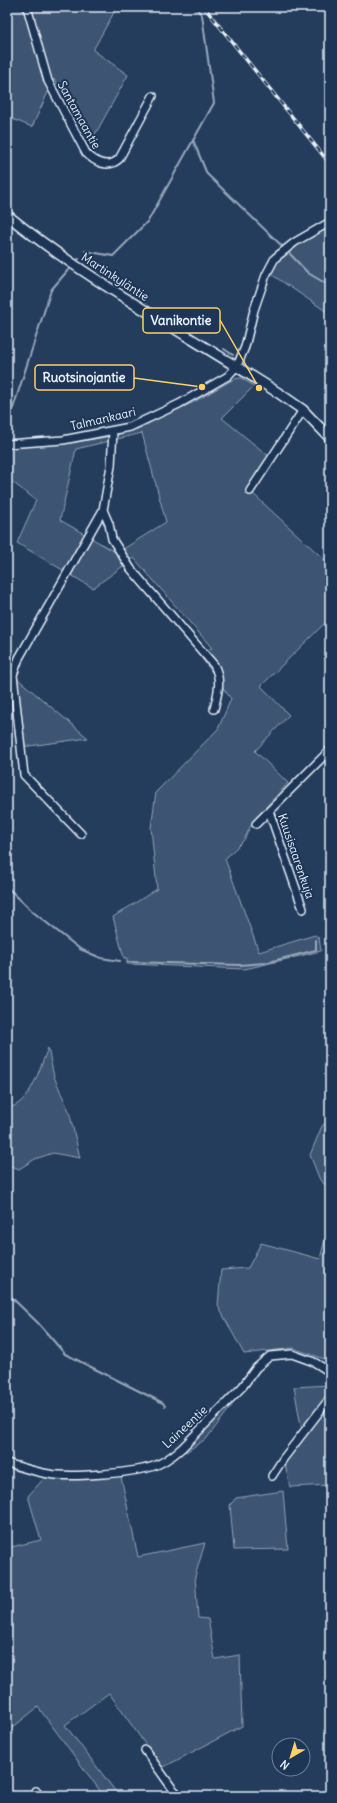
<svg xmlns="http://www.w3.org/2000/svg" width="337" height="1803" font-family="Delius,sans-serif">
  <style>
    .green { fill: #3e5472; stroke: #93a2b5; fill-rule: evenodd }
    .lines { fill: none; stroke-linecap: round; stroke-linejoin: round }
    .stream { stroke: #99a8ba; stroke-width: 2 }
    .street-casing { stroke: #e8f1f8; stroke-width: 10 }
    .secondary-casing { stroke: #e8f1f8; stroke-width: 12 }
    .street { stroke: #1d3557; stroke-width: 7 }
    .secondary { stroke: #1d3557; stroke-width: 9 }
    .rail-casing { stroke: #e8f1f8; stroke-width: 3.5 }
    .rail { stroke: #1d3557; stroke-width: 2; stroke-dasharray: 6; stroke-linecap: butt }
    .labels { text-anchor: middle; stroke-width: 4; stroke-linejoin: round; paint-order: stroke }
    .street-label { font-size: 12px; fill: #e8f1f8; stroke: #1d3557 }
    .leader { fill: none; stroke: #ffd166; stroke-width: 1.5 }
    .callout-dot { fill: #ffd166; stroke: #1d3557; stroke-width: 1.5 }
    .callout { fill: #1d3557; stroke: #ffd166; stroke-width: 1.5 }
    .callout-label { font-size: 13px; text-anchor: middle; font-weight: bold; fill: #e8f1f8 }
  </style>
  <rect width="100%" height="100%" fill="#253d5d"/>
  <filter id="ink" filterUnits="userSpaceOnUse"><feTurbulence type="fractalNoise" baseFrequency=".025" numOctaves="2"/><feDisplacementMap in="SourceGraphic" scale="8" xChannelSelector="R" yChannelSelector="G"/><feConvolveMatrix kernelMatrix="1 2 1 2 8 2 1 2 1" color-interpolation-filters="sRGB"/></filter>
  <g filter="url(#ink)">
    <path class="green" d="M7 7H117L93 50 128 75 92 140 54 79 32 127 10 118 7 125Z
      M330 227V314L271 274 275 258 295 242Z
      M241 378 254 386 222 418 271 458 250 491 330 565V618L261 686 289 715 255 751 288 783 253 821 244 840 225 859 259 952 315 935 319 938 321 951 245 969 127 964V958H124L113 917 157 889 151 828 156 792 218 729 231 699 198 653 212 648 134 558 93 588 17 543 36 500 7 478V444L63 440 62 444C82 441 141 434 153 420L192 403 234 379ZM142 433 166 522 117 553 60 520 76 449Z
      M13 675 88 738 22 747Z
      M48 1048 54 1077 69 1111 80 1158 53 1153 35 1159 19 1169 7 1164V1108C30 1106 40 1067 48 1048Z
      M330 1118V1189L320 1180 310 1155 322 1126Z
      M325 1239 330 1240V1361L293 1348 244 1354 218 1306 221 1270 248 1268 261 1243 320 1259Z
      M330 1385V1485L290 1487 284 1460 308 1432 301 1426 294 1387Z
      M228 1399 233 1404 207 1438 186 1452 182 1448Z
      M120 1472 138 1557 205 1543 195 1576 198 1618 208 1619 215 1659 240 1655 242 1726 162 1768 109 1693 65 1725 119 1796H104L38 1707 7 1732V1548L41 1540 28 1496 48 1474Z
      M283 1491 288 1549 234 1550 230 1505 236 1498Z"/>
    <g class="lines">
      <path class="stream" d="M193 140 207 174 282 246
        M85 251 113 256 148 221 214 103 202 15 195 7
        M290 254 308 273 330 286
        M78 259H79
        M224 349 233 355
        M7 427 51 290 69 269
        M7 887 33 912 80 949 101 958 120 961
        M128 962 240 965 265 963 316 950V940
        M7 1293 38 1323 65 1354 163 1403 165 1406"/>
      <g class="street-casing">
        <path id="street" d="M27 7 48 81 86 153C95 162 108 169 119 159L153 96
          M7 444 63 440 130 427 179 404 228 376 237 366 245 347 254 310 266 275 275 258 295 242 330 222
          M250 491 303 410
          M103 510 109 524 112 539 131 569 214 665C222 680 218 693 214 709
          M269 811 303 909
          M256 824 330 750
          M81 834 24 775 13 675 19 658 103 510 111 466 113 431
          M7 1463C21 1467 35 1472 49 1474 71 1478 129 1473 151 1467 162 1464 174 1455 182 1448L243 1386 256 1368 270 1356 292 1354 314 1362 330 1372
          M272 1476 283 1459 330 1398
          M145 1750 172 1788 180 1796
          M36 1791 40 1796"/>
      </g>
      <g class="secondary-casing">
        <path id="secondary" d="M7 215C92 284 189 335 280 394L303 410 330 438"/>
      </g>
      <use href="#street" class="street"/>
      <use href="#secondary" class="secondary"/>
      <g class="rail-casing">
        <path id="rail" d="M204 7 330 164"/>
      </g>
      <use href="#rail" class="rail"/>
    </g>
  </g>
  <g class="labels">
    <g class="street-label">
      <text transform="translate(79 115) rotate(61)" y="4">Santamaantie</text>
      <text transform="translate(115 277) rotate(33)" y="4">Martinkyläntie</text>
      <text transform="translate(103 419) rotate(-13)" y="4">Talmankaari</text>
      <text transform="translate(296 856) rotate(71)" y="4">Kuusisaarenkuja</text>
      <text transform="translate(185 1427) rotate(-43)" y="4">Laineentie</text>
    </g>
  </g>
  <path class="leader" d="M259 388L220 320M202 387L134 378"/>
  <g class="callout-dot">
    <circle cx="259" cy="388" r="4"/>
    <circle cx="202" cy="387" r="4"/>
  </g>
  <g class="callout">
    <rect x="143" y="308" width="77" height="25" rx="4"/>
    <rect x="35" y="365" width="99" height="25" rx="4"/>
  </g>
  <g class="callout-label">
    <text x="181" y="325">Vanikontie</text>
    <text x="84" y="382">Ruotsinojantie</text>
  </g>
  <rect width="337" height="1803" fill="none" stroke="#1d3557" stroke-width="24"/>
  <rect x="12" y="12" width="313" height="1779" fill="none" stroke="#e8f1f8" stroke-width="1.5" filter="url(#ink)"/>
  <g transform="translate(291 1757) rotate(218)"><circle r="19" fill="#1d3557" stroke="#6e8097"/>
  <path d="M0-3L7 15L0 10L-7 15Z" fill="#ffd166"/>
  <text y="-6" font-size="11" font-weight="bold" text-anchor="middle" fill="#e8f1f8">N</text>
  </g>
</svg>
